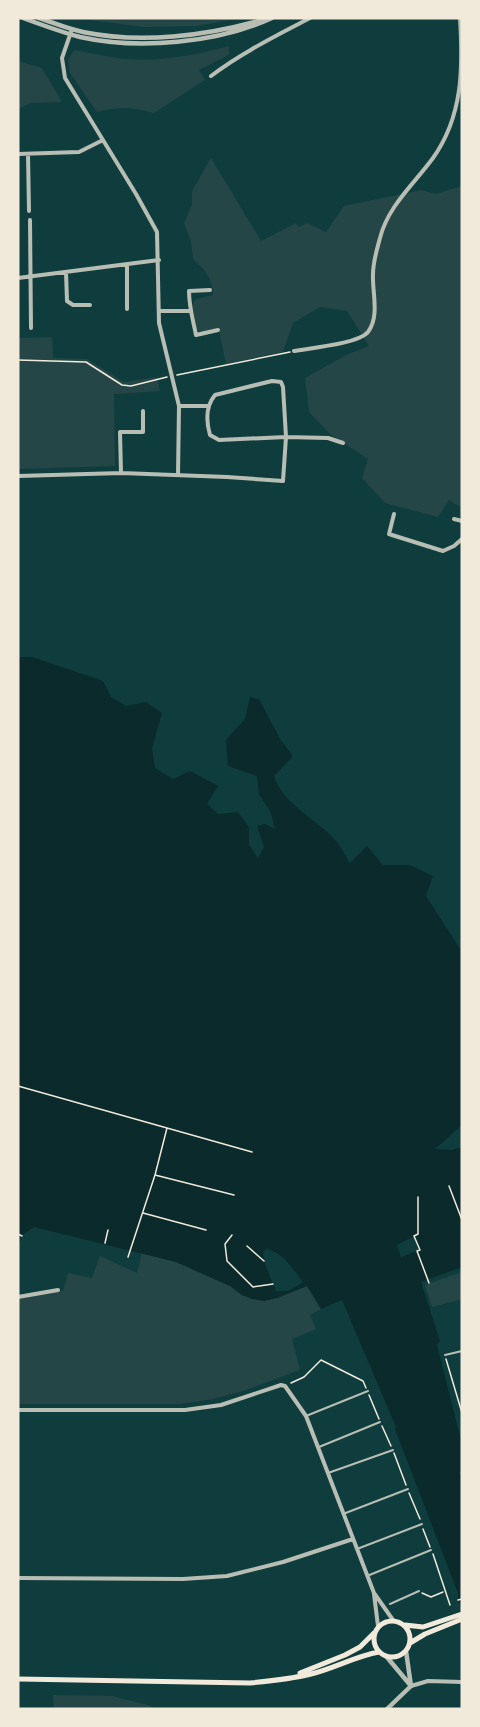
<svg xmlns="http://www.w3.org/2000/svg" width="480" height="1727" font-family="Poppins,sans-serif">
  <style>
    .green { fill: #244646 }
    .water { fill: #0a2a2b; fill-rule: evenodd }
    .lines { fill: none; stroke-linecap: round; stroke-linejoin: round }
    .path { stroke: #f1e9da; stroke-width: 1.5 }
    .service { stroke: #b8beb3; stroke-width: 2 }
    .minor { stroke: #b8beb3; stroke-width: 4 }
    .tertiary { stroke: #b8beb3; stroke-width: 4.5 }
    .secondary { stroke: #f1e9da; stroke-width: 5 }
  </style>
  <rect width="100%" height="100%" fill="#0f3d3e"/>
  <path class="green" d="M75 18H243L196 26 144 27Z
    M229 46V55L199 70 205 80 154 113C132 107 119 106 97 112L70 73 68 60 74 50C91 53 108 57 125 59 160 62 196 55 229 46Z
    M18 61 42 68 62 102 31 103 18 109Z
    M211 158 261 241 296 223 299 227 307 223 326 232 344 206 421 190 436 194 459 187 462 183V508L449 500 438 517 385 503 362 478 368 459 330 434 309 412 305 378 346 355 369 346 347 311 320 307 293 323 283 352 226 364 219 330 202 333 196 329 192 305 196 299 213 295C212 277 205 270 193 259L191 241 184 223 192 205V191Z
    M52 337 53 358 87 359 124 382 157 377 160 391 114 394 115 466 18 469V338Z
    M142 1252 176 1262 230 1286 242 1295 277 1298 307 1286 321 1309 310 1315 316 1329 292 1339 300 1370 246 1390 213 1399 180 1404H18V1296L63 1291 68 1273 92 1278 100 1256 137 1273Z
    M462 1272V1299L432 1307 425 1285Z
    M53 1695 112 1696 151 1706 152 1709H54Z"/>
  <path class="water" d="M18 657H32L103 681 111 697 126 706 146 702 162 713 152 748 155 768 173 779 190 771 218 786 207 804 218 814 238 812 249 827V845L258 858 264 847 257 826 265 824 275 829 271 813 259 794 257 776 228 766 226 740 245 719 250 697 259 699 280 739 293 756 274 776C283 805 316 818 335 840 341 846 345 856 350 863L367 846 383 865H410L433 876 426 896 462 952V1125L435 1149 452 1150 462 1147V1267L421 1282 440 1341 437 1345 462 1444V1471L459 1472 462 1479V1610L458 1600V1593L395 1429 396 1427 342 1300 321 1309 307 1286 277 1298 264 1301 252 1299 242 1295 230 1286 176 1262 34 1227 22 1235 18 1246ZM414 1236 420 1250 401 1257 397 1245ZM266 1249C280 1250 295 1271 303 1282L289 1291H276L265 1264 263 1252Z"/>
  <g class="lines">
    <path class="path" d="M18 360 86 362 122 385 131 386 167 377
      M177 375 290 352
      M18 1086 167 1128
      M155 1175 234 1195
      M449 1186 462 1220
      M418 1197V1234L414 1236 420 1250 417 1251 429 1283
      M143 1213 206 1230
      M18 1234 22 1236
      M232 1235 225 1244 227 1261 253 1287 273 1284
      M105 1243 108 1230
      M247 1246 264 1261
      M128 1257 155 1175 167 1128 252 1152
      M446 1359 462 1413
      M291 1383 304 1377 321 1360 363 1381 366 1388
      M369 1395 379 1419
      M382 1426 391 1446
      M394 1453 406 1485
      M409 1493 420 1519
      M423 1529 430 1547
      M433 1554 450 1605
      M422 1593 431 1597 443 1592
      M458 1600 462 1599"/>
    <path class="service" d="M445 1355 462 1351
      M306 1416 368 1391
      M319 1447 380 1422
      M328 1473 393 1450
      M343 1514 408 1489
      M357 1549 422 1524
      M367 1576 431 1550
      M390 1604 419 1591"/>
    <path class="minor" d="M71 32 62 58 65 78 136 194 157 232 159 323 179 406 178 475
      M211 76C241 53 276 36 310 18
      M18 154 79 152 103 140
      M28 154 29 211
      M30 220 31 328
      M127 265V309
      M66 272 67 301 73 305H90
      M18 278 159 260
      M210 290 189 291C189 307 193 320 196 335L218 330
      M159 311H190
      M294 351C310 348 358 344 368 332 380 316 372 292 373 274 373 262 377 249 380 238 388 206 414 184 433 158 463 116 463 68 460 18
      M179 406H207
      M121 473 120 432H143V411
      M18 476 121 473 227 477 283 481 286 437 219 440 210 435C206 421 205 407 215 395L272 381 281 382 283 387 286 437 328 438 343 443
      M394 514 389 534 392 535 443 551 454 546 462 539
      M454 519 462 521
      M18 1297 58 1290
      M18 1410H185L221 1405 281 1385 285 1386 306 1416 374 1593 393 1620
      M18 1578 183 1579 227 1576 283 1562 353 1539
      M374 1594 378 1626
      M411 1686 428 1681 462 1682"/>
    <path class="tertiary" d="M23 18C42 25 61 32 80 37 139 50 217 43 272 18
      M39 18C54 23 68 29 83 32 141 44 206 36 262 20
      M406 1651 411 1686
      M386 1656 411 1686
      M387 1709 411 1686"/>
    <path class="secondary" d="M374 1639a18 18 0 1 1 36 0a18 18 0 1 1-36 0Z
      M405 1625 423 1627 462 1614
      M410 1643 425 1634 462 1619
      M300 1673 345 1655 360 1647 374 1633
      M18 1679 250 1683C271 1681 291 1679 311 1674 335 1668 356 1656 379 1652"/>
  </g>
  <rect width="480" height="1727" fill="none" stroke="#f1e9da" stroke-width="39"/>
</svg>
